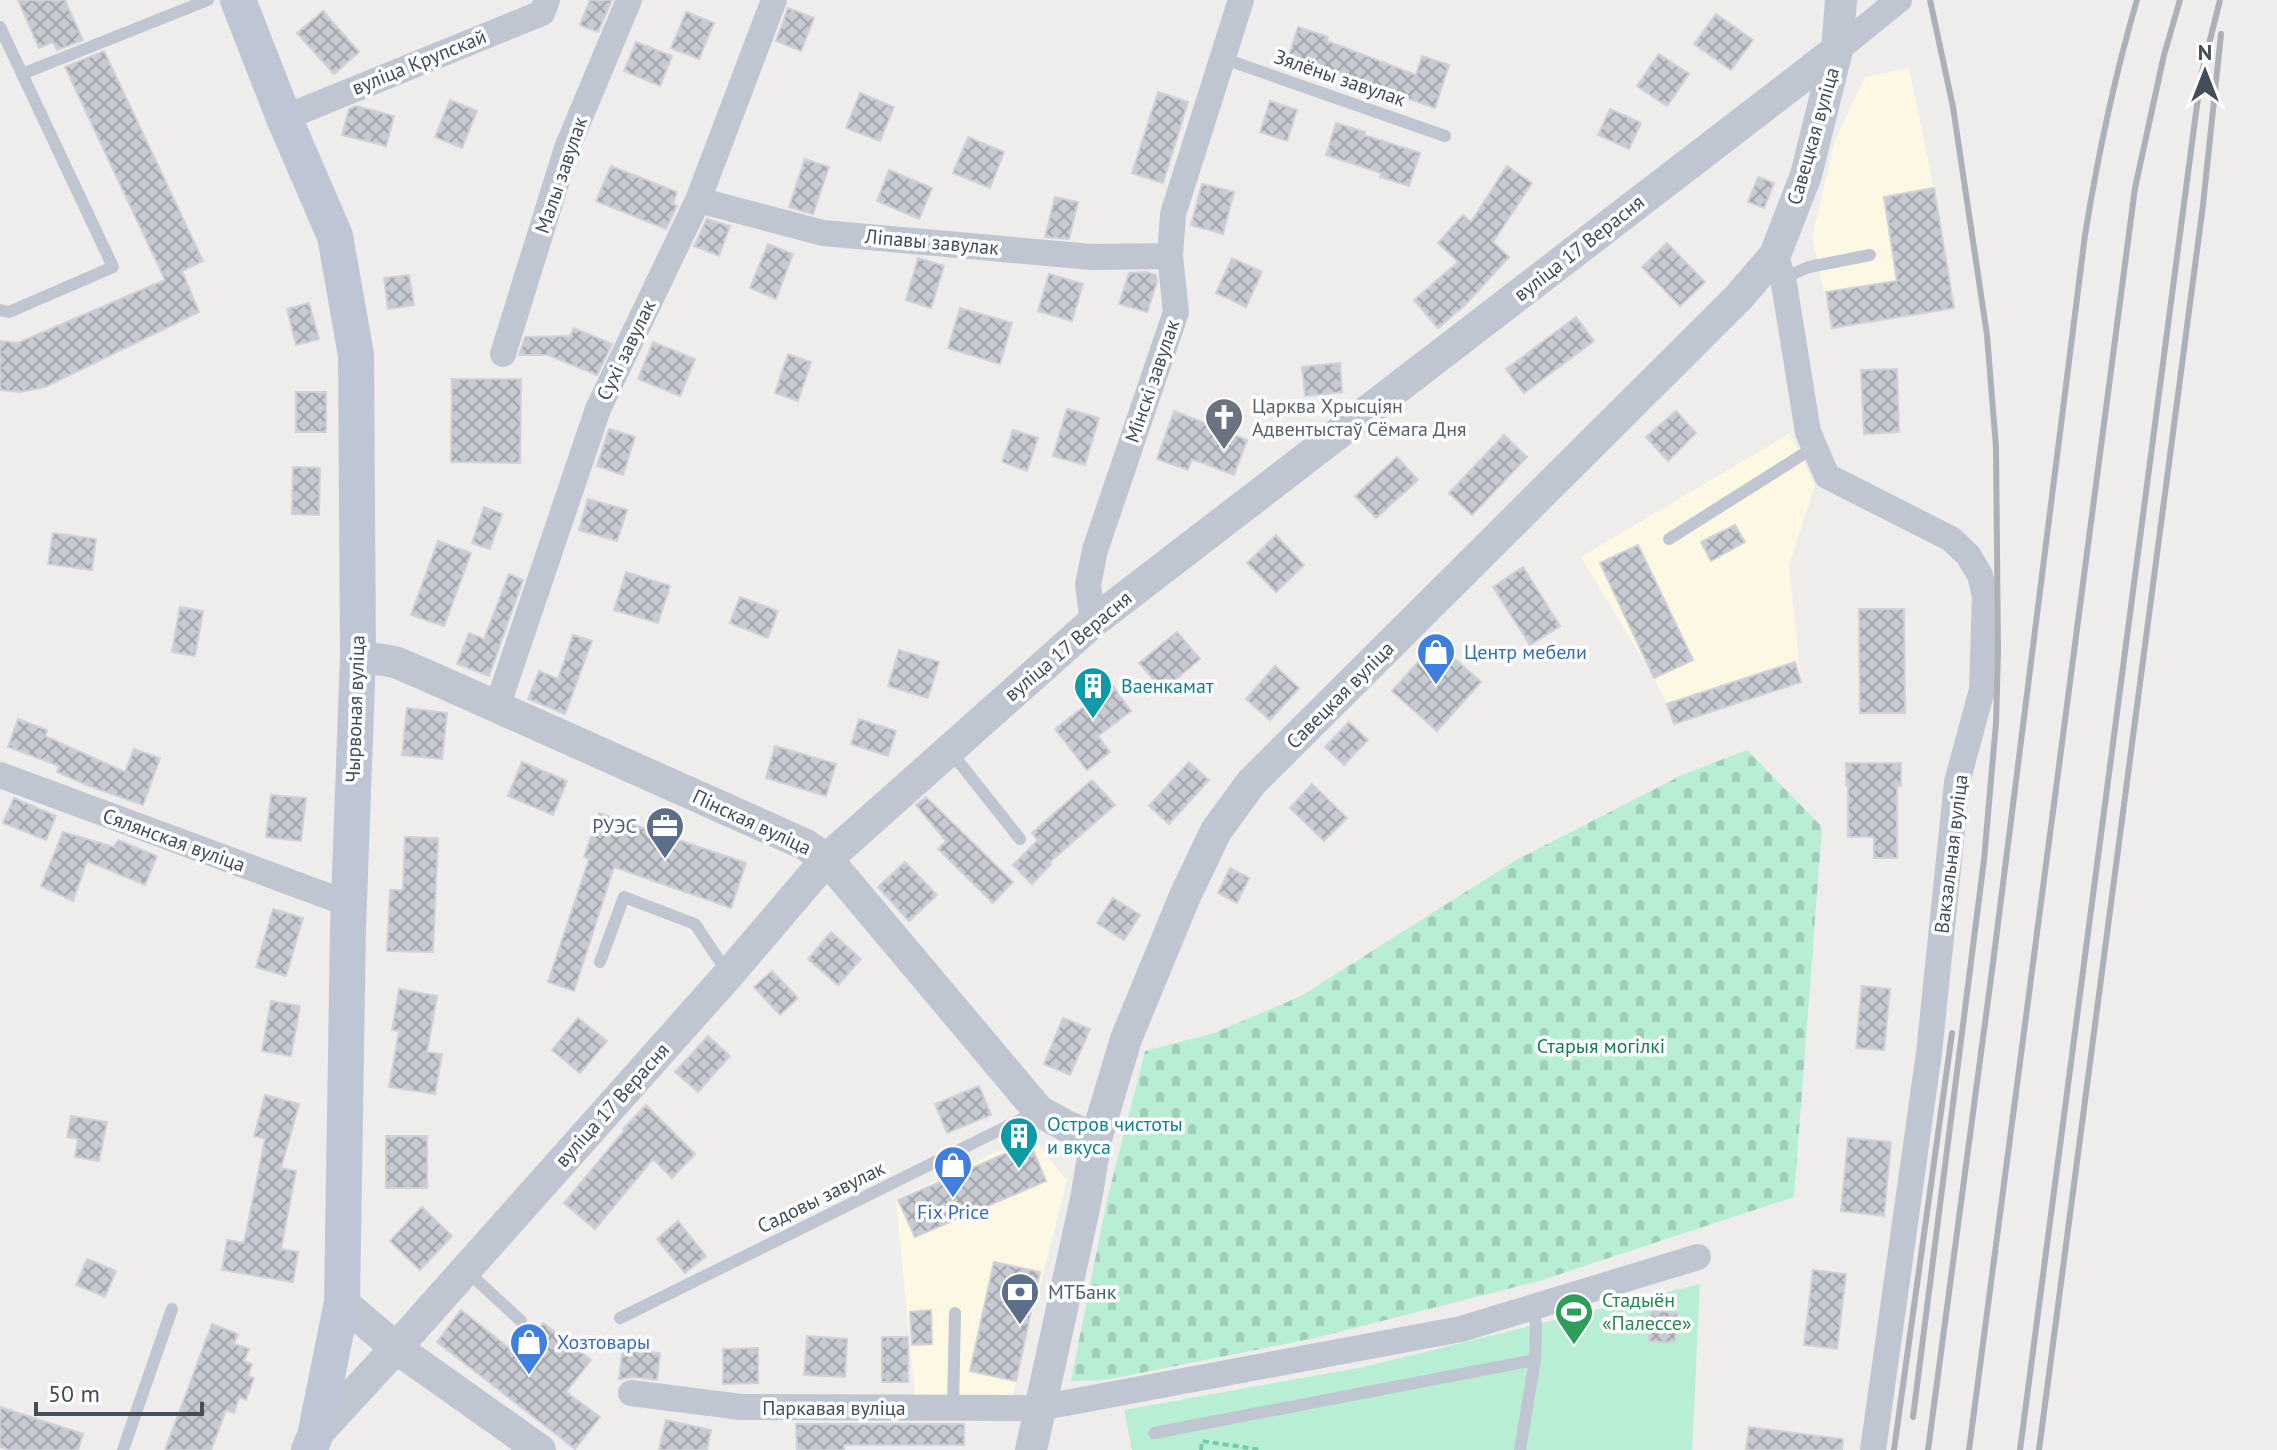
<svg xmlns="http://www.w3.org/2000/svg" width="2277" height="1450" font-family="'PT Sans',sans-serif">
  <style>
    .commercial { fill: #fcf8e3 }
    .grass { fill: #b8efd4 }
    .cemetery { fill: url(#cemetery-stones) }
    .building { fill: url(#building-cross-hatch); stroke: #d0d1d8; stroke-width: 2 }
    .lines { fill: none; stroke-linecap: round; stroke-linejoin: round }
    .path { stroke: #6fcdac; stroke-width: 4; stroke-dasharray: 6 4; stroke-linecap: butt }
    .service { stroke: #bfc6d2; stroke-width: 12 }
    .minor { stroke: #bfc6d2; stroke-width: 26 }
    .tertiary { stroke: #bfc6d2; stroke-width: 32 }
    .secondary { stroke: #bec6d6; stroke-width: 36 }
    .rail { stroke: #aeb0b7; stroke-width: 6 }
    .labels { text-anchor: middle; stroke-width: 7; stroke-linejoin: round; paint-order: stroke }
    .street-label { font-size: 20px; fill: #444d5a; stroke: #fff }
    .worship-label { font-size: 20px; fill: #5b616d; stroke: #fff; text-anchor: start }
    .shop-label { font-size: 20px; fill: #366cbe; stroke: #fff; text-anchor: start }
    .culture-label { font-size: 20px; fill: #0d838f; stroke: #fff; text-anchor: start }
    .service-label { font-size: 20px; fill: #4e5e75; stroke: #fff; text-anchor: end }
    .park-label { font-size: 20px; fill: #147c56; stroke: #fff }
    .leisure-label { font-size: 20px; fill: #27864d; stroke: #fff; text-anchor: start }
  </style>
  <defs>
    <pattern id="cemetery-stones" width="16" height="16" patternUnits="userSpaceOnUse" patternTransform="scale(2)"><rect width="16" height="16" fill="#b8efd4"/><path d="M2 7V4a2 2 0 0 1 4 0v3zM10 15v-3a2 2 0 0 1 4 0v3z" fill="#9fcfb8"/></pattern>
    <pattern id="building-cross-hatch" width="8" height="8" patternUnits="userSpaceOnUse" patternTransform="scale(2)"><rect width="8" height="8" fill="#c8cad2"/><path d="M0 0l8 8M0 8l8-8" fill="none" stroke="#a4a6ad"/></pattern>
  </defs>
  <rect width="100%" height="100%" fill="#efecec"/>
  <path class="commercial" d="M1909 68 1934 188 1954 308 1832 328 1812 237 1835 140 1865 77Z
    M1790 433 1815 486 1789 565 1801 682 1674 724 1667 704 1654 678 1581 557Z
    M1031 1136 1067 1180 1012 1396H915L896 1199Z"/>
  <path class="grass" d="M1700 1284 1692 1450H1132L1124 1410 1364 1367Z"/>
  <path class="cemetery" d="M1747 750 1822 827 1794 1197 1539 1281 1319 1337 1106 1380 1071 1381 1107 1200 1145 1051 1214 1033 1301 996 1516 860 1682 775Z"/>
  <path class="building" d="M18 0H65L83 40 57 50 53 42 39 48Z
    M590 0H612L598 32 580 25Z
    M788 8 814 18 801 51 776 41Z
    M323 11 359 52 334 74 297 33Z
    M686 12 714 23 699 59 671 48Z
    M1716 14 1753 40 1731 70 1694 44Z
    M1298 27 1328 37 1327 41 1416 75 1422 56 1449 65 1435 108 1383 90 1380 97 1341 83 1342 78 1287 61Z
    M636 42 672 56 660 86 624 71Z
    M104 51 203 261 182 271 199 312 45 387 20 392 0 390V341L18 343 165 280 65 67Z
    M1659 54 1689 74 1667 106 1637 86Z
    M1158 92 1188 102 1163 183 1132 173Z
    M860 93 894 107 880 141 846 128Z
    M450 100 477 111 462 148 435 137Z
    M1270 101 1297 110 1287 141 1260 132Z
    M356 106 394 116 386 146 342 135 349 109Z
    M1610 109 1641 123 1629 149 1598 135Z
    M1336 123 1365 132 1364 135 1420 153 1409 186 1380 177 1381 173 1326 155Z
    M968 137 1004 152 990 188 953 173Z
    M805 159 829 167 813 214 789 207Z
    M611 166 677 192 673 204 677 206 666 229 596 201Z
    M1507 166 1532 183 1493 242 1509 257 1465 305 1438 328 1414 300 1458 262 1438 243 1463 215 1471 222Z
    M889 170 932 188 919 219 877 201Z
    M1758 177 1774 183 1764 208 1748 202Z
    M1202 184 1234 192 1223 234 1191 225Z
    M1934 188 1954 308 1832 328 1826 292 1897 281 1884 197Z
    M1055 197 1078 202 1069 239 1045 237Z
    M707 219 730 226 719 256 694 246Z
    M1667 243 1705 282 1680 306 1642 267Z
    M768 244 793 254 776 299 750 288Z
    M918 258 944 266 931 308 906 300Z
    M1232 258 1262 272 1246 307 1216 293Z
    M1146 272 1156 275 1157 282 1147 312 1119 304 1129 273Z
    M1049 274 1083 284 1072 321 1038 311Z
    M409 275 414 305 388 309 384 278Z
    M309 303 319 339 296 345 287 309Z
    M960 308 1012 323 1000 364 948 348Z
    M1576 317 1594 341 1524 393 1506 369Z
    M574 328 612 344 597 375 548 355H519L525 337 570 336Z
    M653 342 695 359 680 396 638 379Z
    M788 354 811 362 798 401 775 393Z
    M1340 363 1342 392 1305 396 1302 367Z
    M1897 369 1899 432 1864 434 1861 370Z
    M452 379H521L520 463 451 462Z
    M296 392H326V432H296Z
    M1067 409 1099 418 1085 465 1053 456Z
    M1174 411 1247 440 1234 475 1192 459 1188 470 1157 459Z
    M1676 411 1696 433 1668 461 1646 437Z
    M609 429 635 437 623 475 597 466Z
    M1013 430 1038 438 1027 471 1002 462Z
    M1504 435 1527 457 1472 515 1449 493Z
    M1397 457 1418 480 1376 518 1355 496Z
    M293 467 320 468 319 515 292 514Z
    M588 499 627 510 617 541 579 530Z
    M484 507 502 514 490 549 472 543Z
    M1735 525 1745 542 1711 561 1701 542Z
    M53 533 96 539 92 570 48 564Z
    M1276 535 1304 565 1276 592 1247 563Z
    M438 541 471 553 444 626 411 615Z
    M1638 545 1693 660 1654 678 1600 563Z
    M1523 567 1560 626 1530 645 1493 587Z
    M626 572 670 586 658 623 614 610Z
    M509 574 523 580 489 676 457 664 469 633 484 639Z
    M740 597 778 611 768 638 730 623Z
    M180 607 203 611 195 656 172 652Z
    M1859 609H1904L1905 713H1860Z
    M1177 632 1200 659 1163 690 1139 663Z
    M573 635 592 641 565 714 528 699 539 671 558 679Z
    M1436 642 1481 682 1437 731 1392 691Z
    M899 650 939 662 928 698 888 686Z
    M1795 662 1801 682 1674 724 1667 704Z
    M1275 666 1299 688 1270 720 1246 699Z
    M1112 685 1131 711 1098 736 1110 752 1087 770 1055 729Z
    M407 708 447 713 442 759 402 755Z
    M18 719 47 730 45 736 125 772 134 749 160 758 143 805 89 786 57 772 59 766 8 747Z
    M859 719 896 731 888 756 851 744Z
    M1349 722 1368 740 1344 765 1325 747Z
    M775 746 836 764 826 796 766 778Z
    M522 762 567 781 553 815 508 796Z
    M1189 762 1209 780 1169 824 1149 806Z
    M1846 763H1901V786H1897V858H1874V837H1848V786H1846Z
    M1092 780 1115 805 1050 862 1051 864 1032 884 1013 865 1038 840 1032 833Z
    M1312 784 1347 818 1324 841 1290 808Z
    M271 795 306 798 301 841 266 837Z
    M926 797 1013 882 993 903 938 849 946 841 916 805Z
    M14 798 56 816 46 840 3 823Z
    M599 813 746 863 731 908 614 867 574 991 548 982 589 859 584 857Z
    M63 832 114 847 118 840 157 856 145 885 87 861 73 901 41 886Z
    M405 837 438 838 433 952 387 951 390 890H403Z
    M905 862 937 895 909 921 878 887Z
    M1230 868 1249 878 1237 903 1218 893Z
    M1113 898 1140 915 1124 940 1097 923Z
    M273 909 303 918 286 976 256 967Z
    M831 932 861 959 838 985 808 959Z
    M772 971 798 998 780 1015 754 987Z
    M1862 986 1890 989 1884 1050 1856 1048Z
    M399 989 437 996 427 1052 442 1054 435 1094 389 1087 399 1031 392 1030Z
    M271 1001 300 1006 291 1056 262 1051Z
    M578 1018 607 1041 580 1073 552 1050Z
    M1063 1018 1090 1029 1070 1075 1044 1064Z
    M708 1036 730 1056 698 1092 675 1072Z
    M979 1086 991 1115 947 1133 935 1104Z
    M265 1095 299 1104 281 1168 296 1171 281 1249 298 1252 293 1282 222 1270 227 1240 244 1243 265 1139 254 1136Z
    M646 1105 695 1154 672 1178 653 1159 595 1229 564 1203 624 1131 623 1129Z
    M71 1116 107 1122 99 1161 75 1157 78 1139 67 1137Z
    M386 1136H427V1188H386Z
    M1848 1138 1891 1142 1884 1216 1841 1211Z
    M1030 1143 1046 1181 915 1237 898 1200Z
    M422 1207 452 1236 420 1270 390 1241Z
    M678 1221 706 1256 685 1273 657 1239Z
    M87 1259 116 1271 105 1297 76 1285Z
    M994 1262 1040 1272 1016 1381 970 1371Z
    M1813 1270 1846 1274 1837 1349 1804 1345Z
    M461 1310 518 1355 543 1323 591 1360 566 1392 600 1417 575 1449 437 1342Z
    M931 1310 932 1344 912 1345 910 1312Z
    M1651 1310 1678 1313 1675 1343 1649 1341Z
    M212 1324 238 1334 234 1344 249 1349 244 1361 252 1364 248 1376 254 1378 246 1400 239 1397 234 1413 226 1410 211 1450H165Z
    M807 1336 847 1339 845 1377 804 1375Z
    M882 1337H908V1382H882Z
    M623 1348 660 1353 657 1380 633 1377 619 1379Z
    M758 1348V1383L723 1384V1349Z
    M0 1407 83 1434 78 1450H10L0 1447Z
    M666 1420 711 1430 707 1450H659Z
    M796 1424H964V1445H844V1450H797Z
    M1749 1427 1843 1439 1842 1450H1746Z"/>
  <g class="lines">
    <path class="path" d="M1201 1450 1202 1441 1262 1450"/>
    <path class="service" d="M0 27 113 267 9 312 0 310
      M1222 58 1445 136
      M22 74 208 0
      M1783 278 1809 267 1870 255
      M1669 539 1813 448
      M951 752 1020 839
      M600 962 624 897 695 924 727 972
      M468 1272 521 1321
      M620 1318 1036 1112
      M953 1408 955 1313
      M1154 1433 1535 1360 1536 1324 1531 1307
      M123 1450 172 1309
      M1520 1450 1535 1360"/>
    <path class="minor" d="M1837 50 1899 0
      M284 118 542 13 547 0
      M698 200 823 233 1092 257 1170 256
      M1775 255 1783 278 1808 432 1827 476 1951 539 1968 555 1980 575 1985 596 1982 690 1957 782 1929 1053 1873 1450
      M503 354 567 148 629 0
      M1093 622 1088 585 1095 550 1176 312 1170 256 1173 214 1241 0
      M497 707 598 409 698 200 774 0
      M0 775 349 904
      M631 1393 741 1407 1039 1408 1461 1329 1698 1257"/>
    <path class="tertiary" d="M358 656 395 662 428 676 804 844 827 859 1039 1111 1066 1126 1096 1139
      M342 1302 396 1348 540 1450
      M315 1436 396 1348 729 974 827 859 1093 622 1837 50
      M1031 1450 1086 1199 1096 1139 1126 1039 1185 896 1216 831 1251 783 1739 297 1775 255 1806 175 1837 50 1841 0"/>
    <path class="secondary" d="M238 0 284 118 335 236 356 355 358 656 348 928 342 1302 315 1436 309 1450"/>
    <path class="rail" d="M1913 1417 1984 860 1996 723 1998 653 1996 447 1987 335 1953 107 1930 0
      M1894 1450 1952 1033
      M1928 1450 1993 963 2085 235C2098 155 2114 78 2137 0
      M1969 1450 2135 188 2164 55 2180 0
      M2020 1450 2195 120 2201 76 2220 0
      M2039 1450 2203 205 2221 34"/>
  </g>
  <defs>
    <g id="church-pin" transform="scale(2)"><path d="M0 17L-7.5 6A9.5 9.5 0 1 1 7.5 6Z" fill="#6b7280" stroke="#fff"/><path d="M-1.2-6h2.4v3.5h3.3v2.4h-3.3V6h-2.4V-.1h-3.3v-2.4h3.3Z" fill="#fff"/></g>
    <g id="shop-pin" transform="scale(2)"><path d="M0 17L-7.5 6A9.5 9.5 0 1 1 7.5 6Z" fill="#3f7fe0" stroke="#fff"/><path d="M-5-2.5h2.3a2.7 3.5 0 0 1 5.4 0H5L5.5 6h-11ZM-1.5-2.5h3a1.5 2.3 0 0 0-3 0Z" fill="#fff"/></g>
    <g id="building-pin" transform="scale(2)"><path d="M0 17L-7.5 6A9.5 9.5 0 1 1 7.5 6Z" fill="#0f9aa8" stroke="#fff"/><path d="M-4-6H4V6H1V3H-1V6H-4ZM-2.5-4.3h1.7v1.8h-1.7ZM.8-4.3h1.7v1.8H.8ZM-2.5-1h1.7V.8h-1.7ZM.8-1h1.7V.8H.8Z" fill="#fff"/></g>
    <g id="office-pin" transform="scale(2)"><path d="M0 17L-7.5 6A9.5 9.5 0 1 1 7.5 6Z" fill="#5c6f8a" stroke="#fff"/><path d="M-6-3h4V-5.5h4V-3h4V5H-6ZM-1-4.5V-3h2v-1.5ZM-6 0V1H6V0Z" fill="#fff"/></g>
    <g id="bank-pin" transform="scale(2)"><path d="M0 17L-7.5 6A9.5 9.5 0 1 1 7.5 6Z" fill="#5c6f8a" stroke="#fff"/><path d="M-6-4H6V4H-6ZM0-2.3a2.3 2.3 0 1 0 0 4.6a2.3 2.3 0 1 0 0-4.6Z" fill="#fff"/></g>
    <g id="stadium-pin" transform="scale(2)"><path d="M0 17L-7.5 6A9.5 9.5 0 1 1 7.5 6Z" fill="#2e9e5b" stroke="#fff"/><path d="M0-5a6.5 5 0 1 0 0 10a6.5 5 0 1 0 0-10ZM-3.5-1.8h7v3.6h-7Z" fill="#fff"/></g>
  </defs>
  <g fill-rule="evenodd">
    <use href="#church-pin" x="1224" y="417"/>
    <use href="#shop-pin" x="1436" y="652"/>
    <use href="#building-pin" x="1093" y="686"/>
    <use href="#office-pin" x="665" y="826"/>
    <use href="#building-pin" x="1019" y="1136"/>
    <use href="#shop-pin" x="953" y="1165"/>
    <use href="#bank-pin" x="1020" y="1292"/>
    <use href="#stadium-pin" x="1574" y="1312"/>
    <use href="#shop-pin" x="529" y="1342"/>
  </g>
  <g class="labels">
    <g class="street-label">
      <text transform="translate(419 62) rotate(-22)" y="7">вуліца Крупскай</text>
      <text transform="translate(1340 78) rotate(19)" y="7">Зялёны завулак</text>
      <text transform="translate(1813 136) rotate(-74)" y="7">Савецкая вуліца</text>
      <text transform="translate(561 175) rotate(-71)" y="7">Малы завулак</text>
      <text transform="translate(932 242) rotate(5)" y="7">Ліпавы завулак</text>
      <text transform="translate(1579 248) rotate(-38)" y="7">вуліца 17 Верасня</text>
      <text transform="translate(626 350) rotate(-64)" y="7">Сухі завулак</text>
      <text transform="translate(1152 381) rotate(-71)" y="7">Мінскі завулак</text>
      <text transform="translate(1068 646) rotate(-40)" y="7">вуліца 17 Верасня</text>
      <text transform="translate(1340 695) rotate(-45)" y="7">Савецкая вуліца</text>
      <text transform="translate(355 709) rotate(-88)" y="7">Чырвоная вуліца</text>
      <text transform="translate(752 822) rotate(25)" y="7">Пінская вуліца</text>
      <text transform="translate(174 840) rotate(20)" y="7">Сялянская вуліца</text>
      <text transform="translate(1951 854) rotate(-83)" y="7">Вакзальная вуліца</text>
      <text transform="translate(612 1105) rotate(-48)" y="7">вуліца 17 Верасня</text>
      <text transform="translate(821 1197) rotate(-26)" y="7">Садовы завулак</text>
      <text x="834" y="1415">Паркавая вуліца</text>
    </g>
    <g class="worship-label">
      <text x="1252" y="413">Царква Хрысціян<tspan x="1252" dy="23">Адвентыстаў Сёмага Дня</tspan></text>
    </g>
    <g class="shop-label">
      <text x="1464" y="659">Центр мебели</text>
      <text x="953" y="1219" text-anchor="middle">Fix Price</text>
      <text x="557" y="1349">Хозтовары</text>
    </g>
    <g class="culture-label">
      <text x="1121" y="693">Ваенкамат</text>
      <text x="1047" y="1131">Остров чистоты<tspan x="1047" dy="23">и вкуса</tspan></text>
    </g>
    <g class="service-label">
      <text x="637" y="833">РУЭС</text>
      <text x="1048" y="1299" text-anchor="start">МТБанк</text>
    </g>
    <g class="park-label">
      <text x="1601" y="1053">Старыя могілкі</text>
    </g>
    <g class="leisure-label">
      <text x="1602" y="1307">Стадыён<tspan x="1602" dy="23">«Палессе»</tspan></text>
    </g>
  </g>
  <g transform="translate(2205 72)" stroke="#ffffff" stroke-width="6" paint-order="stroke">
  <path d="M0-6L14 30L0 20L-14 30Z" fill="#444d5a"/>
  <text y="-12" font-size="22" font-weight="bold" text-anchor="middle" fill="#444d5a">N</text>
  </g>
  <path d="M36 1402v12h166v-12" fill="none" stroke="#444d5a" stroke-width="4"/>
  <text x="48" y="1402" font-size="24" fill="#444d5a" stroke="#ffffff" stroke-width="6" paint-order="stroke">50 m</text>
</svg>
